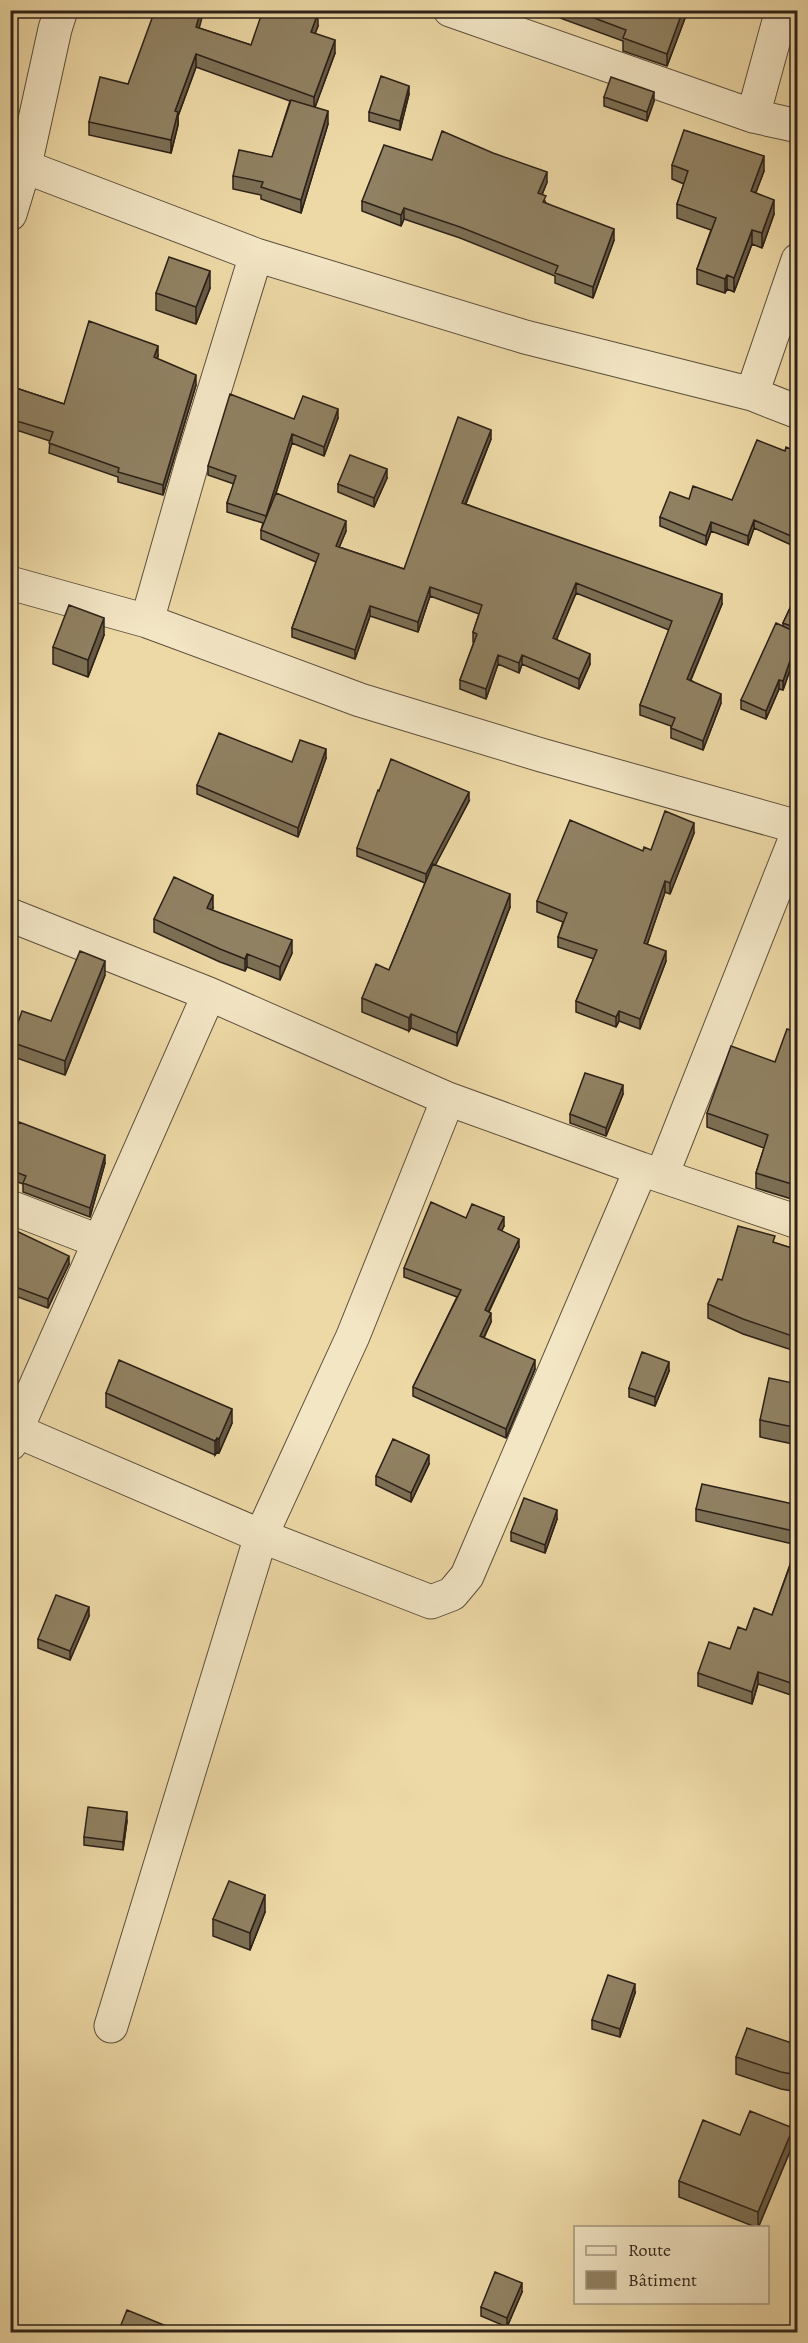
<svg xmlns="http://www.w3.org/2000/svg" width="808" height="2343" font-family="Alegreya,serif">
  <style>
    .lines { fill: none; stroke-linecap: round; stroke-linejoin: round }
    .street-casing { stroke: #5c4f3c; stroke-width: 35 }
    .street { stroke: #f3e6c5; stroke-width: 33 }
    .wall { fill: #7c6f54; stroke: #2c2118; stroke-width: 1.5 }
    .shaded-wall { fill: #655a45; stroke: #2c2118; stroke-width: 1.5 }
    .building { fill: #908162; stroke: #2c2118; stroke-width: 1.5 }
  </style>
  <rect width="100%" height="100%" fill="#edd9a6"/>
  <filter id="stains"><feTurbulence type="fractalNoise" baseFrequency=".00333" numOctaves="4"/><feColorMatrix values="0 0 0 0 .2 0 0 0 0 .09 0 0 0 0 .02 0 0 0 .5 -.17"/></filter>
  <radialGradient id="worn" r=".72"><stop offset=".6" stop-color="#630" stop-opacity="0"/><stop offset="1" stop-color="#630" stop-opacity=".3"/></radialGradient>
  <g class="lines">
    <g class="street-casing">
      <path id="street" d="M450 10 753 116 798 126
        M753 116 782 10
        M10 161 256 255 525 337 752 394 798 412
        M10 214 25 165 55 29 61 10
        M752 394 798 260
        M10 583 147 621 360 700 541 755 798 827
        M147 621 192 463 256 255
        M10 915 209 994 448 1099 641 1169 798 1222
        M662 1175 798 832
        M10 1207 98 1241
        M10 1428 261 1536 431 1602 452 1594 467 1576 641 1169
        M10 1444 209 994
        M111 2026 261 1536 353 1336 448 1099"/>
    </g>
    <use href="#street" class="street"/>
  </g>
  <path class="wall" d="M560 10H685V18L667 66 623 51V41L560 18Z
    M318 26 315 33 335 53 315 107 328 124 301 213 261 199V195L233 189V176L272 157 290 101 196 67 178 116V125L171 153 89 135V122L128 84 199 28 251 45Z
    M409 94 400 130 369 121V112Z
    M604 97 654 101 647 121 604 106Z
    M432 160 547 182 542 195 546 203 614 240 593 298 555 283V276L460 238 404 219 401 226 362 211V201Z
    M672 165 764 171 755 193 774 214 762 248 752 244 734 292 727 289 725 293 697 284V269L711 230 677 218V204L684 184 672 179Z
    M210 288 196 324 156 310V293Z
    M158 356 157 359 196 385 163 495 118 482V477L49 453 50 441 10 428V386L64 404Z
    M338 418 324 456 292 443 276 493 346 531 339 547 404 569 491 439 466 504 722 604 691 680 721 703 703 750 671 738V726L640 715V705L669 630 576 593 556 640 590 664 579 689 522 664 519 673 498 664 486 699 460 689V680L474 642H473V632L479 614 430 596 418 632 370 616 355 659 292 637V628L316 562 261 539V530L263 523 227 512V503L234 484 208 475V466L294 419Z
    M785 451 798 452V548L754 528 748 545 711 531 706 545 660 526V517L689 499 732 500Z
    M387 478 374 507 338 492V484Z
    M798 591V647L783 690 779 689 766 719 741 709V700L783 626V623Z
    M104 635 88 677 53 664V647Z
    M326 758 298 837 197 794V785L292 762Z
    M469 801 435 865 510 907 457 1046 411 1028 409 1031 362 1012V998L389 970 425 883 357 856V848Z
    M694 833 670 894 665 892 647 944 666 961 640 1029 619 1021 616 1027 576 1012V1001L594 959 558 947V937L563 922 537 912V901L643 851 651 850Z
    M213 908 212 910 292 953 280 980 247 967 245 971 220 962 154 932V919Z
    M105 975 65 1075 11 1056V1042L51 1021Z
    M798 1032V1201L756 1188V1173L764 1148 707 1127V1113L775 1062Z
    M623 1094 606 1136 570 1123V1114Z
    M10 1144 105 1163 90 1217 23 1192V1184L10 1179Z
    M466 1218 504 1226 501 1231 519 1247 489 1312 491 1322 484 1338 535 1369 506 1438 413 1396V1387L457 1297 404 1277V1268Z
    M10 1228 69 1264 48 1308 10 1294Z
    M775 1243 798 1250V1352L743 1334 708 1318V1304L722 1280Z
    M669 1371 655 1406 629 1397V1388Z
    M798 1384V1445L760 1437V1420Z
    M106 1393 232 1423 219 1453 217 1452 215 1455 106 1407Z
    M429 1464 411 1502 376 1485V1476Z
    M798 1505V1676L791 1695 758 1684 752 1704 698 1686V1673L730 1649 746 1630 772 1615 797 1545 696 1521V1509Z
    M557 1519 545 1553 511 1541V1532Z
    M89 1616 70 1660 38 1648V1639Z
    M127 1821 123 1850 84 1845V1837Z
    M265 1912 250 1950 213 1936V1919Z
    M635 1993 620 2037 592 2029V2020Z
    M798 2045V2092L781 2089 736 2074V2057Z
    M793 2144 758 2228 679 2197V2181Z
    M522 2292 507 2327 481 2316V2307Z"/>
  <path class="shaded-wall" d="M17 10H20L10 47V35Z
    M201 10H204L196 40V27Z
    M683 10H685V18L667 66V54Z
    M318 13V26L311 45V32Z
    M335 40V53L314 110V97Z
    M196 54V67L178 116V125L171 153V140L175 111Z
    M409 86V94L400 130V121Z
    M654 92V101L647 121V112Z
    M328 111V124L301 213V200Z
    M764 156V171L751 206V191Z
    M547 172V182L538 204V193Z
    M774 200V214L762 248V233Z
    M404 208V219L401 226V215Z
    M614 229V240L593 298V287Z
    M752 230V244L734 292V278Z
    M210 271V288L196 324V307Z
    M727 275V289L725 293V279Z
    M158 346V356L154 367V357Z
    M196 375V385L163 495V485Z
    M338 409V418L324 456V447Z
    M491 430V439L462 512V503Z
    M292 434V443L266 524V516Z
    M387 469V478L374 507V498Z
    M754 520V528L748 545V536Z
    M346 521V531L336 555V546Z
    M711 522V531L706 545V536Z
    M576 583V593L553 648V638Z
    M430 587V596L418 632V622Z
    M722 594V604L687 688V679Z
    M370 606V616L355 659V650Z
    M104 618V635L88 677V660Z
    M798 638V647L783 690V681Z
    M590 654V664L579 689V679Z
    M498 655V664L486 699V689Z
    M522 655V664L519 673V663Z
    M779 680V689L766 719V711Z
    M721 694V703L703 750V741Z
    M326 749V758L298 837V828Z
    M469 792V801L426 883V874Z
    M694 823V833L670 894V883Z
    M665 881V892L644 954V943Z
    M510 894V907L457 1046V1033Z
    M213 895V908L207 921V908Z
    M292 940V953L280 980V967Z
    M666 951V961L640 1029V1019Z
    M247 954V967L245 971V959Z
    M105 961V975L65 1075V1061Z
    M619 1011V1021L616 1027V1017Z
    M411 1014V1028L409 1031V1018Z
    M623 1085V1094L606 1136V1128Z
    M105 1155V1163L90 1217V1208Z
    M504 1217V1226L498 1238V1229Z
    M519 1239V1247L485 1319V1310Z
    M69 1256V1264L48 1308V1299Z
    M491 1313V1322L480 1345V1336Z
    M535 1360V1369L506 1438V1429Z
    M669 1362V1371L655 1406V1397Z
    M232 1409V1423L219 1453V1439Z
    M217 1438V1452L215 1455V1441Z
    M429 1455V1464L411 1502V1493Z
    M557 1510V1519L545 1553V1545Z
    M89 1607V1616L70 1660V1651Z
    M798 1663V1676L791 1695V1683Z
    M758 1672V1684L752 1704V1692Z
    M127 1812V1821L123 1850V1842Z
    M265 1895V1912L250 1950V1933Z
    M635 1984V1993L620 2037V2029Z
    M793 2128V2144L758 2228V2212Z
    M522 2283V2292L507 2327V2318Z"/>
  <path class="building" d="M10 10H17L10 35Z
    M155 10H201L196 27 251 45 263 10H309L318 13 311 32 335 40 314 97 196 54 175 111 178 112 171 140 89 122 100 77 128 84Z
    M573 10H683L667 54 623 38 626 30Z
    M381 76 409 86 400 121 369 112Z
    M611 77 654 92 647 112 604 97Z
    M291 100 328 111 301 200 261 187 263 182 233 176 239 150 272 157Z
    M684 130 764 156 751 191 774 200 762 233 752 230 734 278 727 275 725 279 697 269 716 218 677 204 688 171 672 165Z
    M442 131 493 153 547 172 538 193 546 196 543 202 614 229 593 287 555 273 558 266 460 227 404 208 401 215 362 201 384 145 432 160Z
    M169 257 210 271 196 307 156 293Z
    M89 321 158 346 154 357 196 375 163 485 118 472 119 468 49 443 53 432 10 419V386L64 404Z
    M230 394 294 419 303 396 338 409 324 447 292 434 266 516 227 503 236 476 208 466Z
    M458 417 491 430 462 503 722 594 687 679 721 694 703 741 671 728 675 718 640 705 672 621 576 583 553 638 590 654 579 679 522 655 519 663 498 655 486 689 460 680 477 634 473 632 482 605 430 587 418 622 370 606 355 650 292 628 319 554 261 530 276 493 346 521 336 546 404 569Z
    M757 440 785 451 786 447 798 452V539L754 520 748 536 711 522 706 536 660 517 670 492 689 499 693 486 732 500Z
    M350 455 387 469 374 498 338 484Z
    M798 591V629L783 623Z
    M69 605 104 618 88 660 53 647Z
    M776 623 798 633V638L783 681 779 680 766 711 741 700Z
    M219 733 292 762 300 740 326 749 298 828 197 785Z
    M391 759 469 792 426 874 357 848 378 790 379 791Z
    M665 811 694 823 670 883 665 881 644 943 666 951 640 1019 619 1011 616 1017 576 1001 597 950 558 937 567 913 537 901 570 820 643 851 644 847 651 850Z
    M433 864 510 894 457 1033 411 1014 409 1018 362 998 376 964 389 970Z
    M174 877 213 895 207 908 292 940 280 967 247 954 245 959 220 949 154 919Z
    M80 951 105 961 65 1061 11 1042 22 1011 51 1021Z
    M787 1029 798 1032V1186L756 1173 768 1135 707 1113 731 1046 775 1062Z
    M585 1073 623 1085 606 1128 570 1114Z
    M19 1122 105 1155 90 1208 23 1183 26 1176 10 1170V1144Z
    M431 1202 466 1218 472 1204 504 1217 498 1229 519 1239 485 1310 491 1313 480 1336 535 1360 506 1429 413 1387 461 1290 404 1268Z
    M738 1226 775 1236 773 1242 798 1250V1338L743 1319 708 1304 718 1279 722 1280Z
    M10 1228 69 1256 48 1299 10 1285Z
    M642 1352 669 1362 655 1397 629 1388Z
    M119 1360 232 1409 219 1439 217 1438 215 1441 106 1393Z
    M769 1378 798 1384V1428L760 1420Z
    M393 1439 429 1455 411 1493 376 1476Z
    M702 1484 798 1505V1532L696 1509Z
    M524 1498 557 1510 545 1545 511 1532Z
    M798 1544V1663L791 1683 758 1672 752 1692 698 1673 709 1642 730 1649 738 1627 746 1630 754 1608 772 1615Z
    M56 1595 89 1607 70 1651 38 1639Z
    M88 1807 127 1812 123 1842 84 1837Z
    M229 1881 265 1895 250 1933 213 1919Z
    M608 1975 635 1984 620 2029 592 2020Z
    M747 2028 798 2045V2075L781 2072 736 2057Z
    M750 2111 793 2128 758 2212 679 2181 703 2120 740 2135Z
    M495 2272 522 2283 507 2318 481 2307Z
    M127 2310 181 2332H118Z"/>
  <rect width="808" height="2343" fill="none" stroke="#edd9a6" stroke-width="36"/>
  <rect x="12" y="12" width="784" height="2319" fill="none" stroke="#2c2118" stroke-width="3"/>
  <rect x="18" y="18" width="772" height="2307" fill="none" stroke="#2c2118" stroke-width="1.5"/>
  <rect x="574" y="2226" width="195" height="78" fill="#f3e6c5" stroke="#a39780" stroke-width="1.5"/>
  <rect x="586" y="2246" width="30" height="9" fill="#f3e6c5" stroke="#a39780" stroke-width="1.5"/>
  <text x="628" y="2256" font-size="18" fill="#2c2118">Route</text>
  <rect x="586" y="2271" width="30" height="18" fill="#908162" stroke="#a39780" stroke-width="1.5"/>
  <text x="628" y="2286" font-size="18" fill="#2c2118">Bâtiment</text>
  <rect width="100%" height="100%" filter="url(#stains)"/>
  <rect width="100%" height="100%" fill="url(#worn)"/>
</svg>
